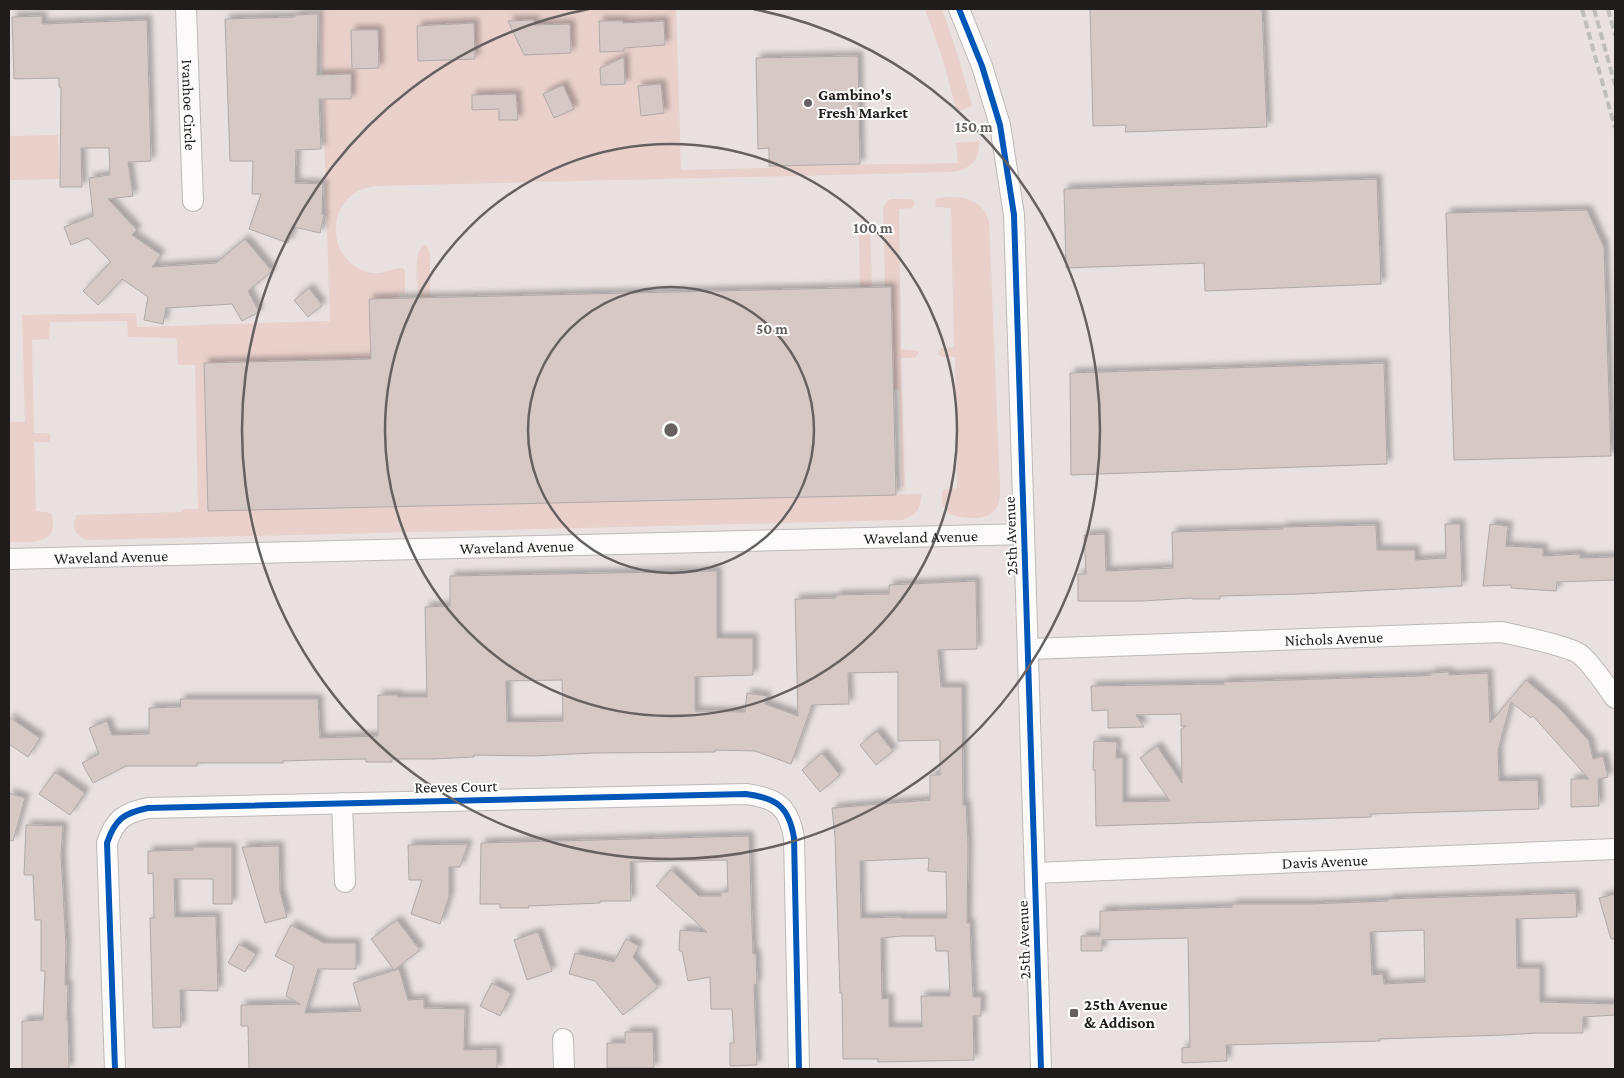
<svg xmlns="http://www.w3.org/2000/svg" width="1624" height="1078" font-family="'Crimson Pro',serif">
  <style>
    .green { fill: #e9d0cb }
    .building { fill: #d6c8c5; stroke: #afaaa9; fill-rule: evenodd; filter: url(#shadow) }
    .lines { fill: none; stroke-linecap: round; stroke-linejoin: round }
    .minor-casing { stroke: #beb9b8; stroke-width: 22 }
    .minor { stroke: #fcfafa; stroke-width: 20 }
    .rail { stroke: #bfbdbd; stroke-width: 4; stroke-dasharray: 8 4; stroke-linecap: butt }
    .cycleway-casing { stroke: #fff; stroke-width: 9 }
    .cycleway { stroke: #0057b8; stroke-width: 6 }
    .ring { fill: none; stroke: #666160; stroke-width: 2.5 }
    .poi-dot { fill: #666160; stroke: #fff; stroke-width: 2 }
    .labels { text-anchor: middle; stroke-width: 4; stroke-linejoin: round; paint-order: stroke }
    .poi-label { font-size: 16px; font-weight: bold; fill: #201c1b; stroke: #fff; text-anchor: start }
    .street-label { font-size: 16px; fill: #201c1b; stroke: #fff }
    .centre { fill: #666160; stroke: #fff; stroke-width: 2.5 }
    .ring-label { font-size: 15px; text-anchor: middle; font-weight: bold; fill: #666160; stroke: #fff; stroke-width: 4; stroke-linejoin: round; paint-order: stroke }
  </style>
  <defs>
    <filter id="shadow"><feDropShadow dx="4.5" dy="-4.5" stdDeviation="2.5" flood-color="#0004"/></filter>
  </defs>
  <rect width="100%" height="100%" fill="#e8e1e0"/>
  <path class="green" d="M320 9H676L681 170 769 168V166L958 163 956 143 979 141C980 160 971 169 953 172L377 186C371 187 364 188 358 191 324 210 330 262 368 272 382 276 391 268 403 268L405 271V294H399V298L369 299 371 359 204 364 208 511 921 494C921 509 917 515 902 520L88 540C76 537 70 527 77 515L181 512 184 509H198L195 365H181L178 364 177 341 175 338 128 337 127 321 50 322 49 339 32 340 34 433H49L51 437 49 442H34L36 511 51 513C53 517 53 519 53 524 54 546 24 542 9 542V422H25L22 315 136 313 137 327 330 321Z
    M925 9H942L958 56 972 106 957 112 942 57Z
    M58 135 60 179 9 180V136Z
    M937 198C959 195 982 197 989 221L1000 488C1000 496 1000 504 995 510 990 517 981 518 973 518 954 518 937 514 943 490L957 488 955 357H941L938 353 941 348 954 347 951 208 936 207 935 202Z
    M891 199H910L914 201 915 204 912 208 899 209 901 349 918 351 919 353 915 358H901L905 487H902L899 389H893L891 287H885L883 209 886 202Z
    M865 223H870V225L872 287H860L859 239 860 233Z
    M424 245 427 246 430 252V298H418C418 284 412 253 424 245Z"/>
  <path class="building" d="M1090 9H1262L1267 127 1125 132 1126 125 1093 126Z
    M318 14 317 75 351 74V99H319L321 149 296 150 295 183 323 184 322 214 324 215 320 233 294 227 288 243 249 229 261 194H252L253 161H230L225 19 295 17V15Z
    M42 16V24L147 20 151 161 128 162 133 196 108 199 137 230 132 235 161 255 152 267 216 263 245 239 272 271 248 291 259 312 242 321 232 304 166 308 163 324 144 320 148 297 122 279 98 305 83 291 111 262 88 238 71 245 64 227 93 216 89 178 110 175 109 148H81L82 187H60L61 87H59V78L14 79 12 17Z
    M534 20V25L570 24 571 53 524 55 508 21Z
    M599 21H623V23L664 21 665 45 624 48V51L600 52Z
    M474 23 475 59 418 61 417 26Z
    M351 30H378L379 68 352 69Z
    M858 56 860 164 769 166V148L758 149 756 58Z
    M624 57 625 84 601 85 600 68Z
    M661 84 664 113 641 116 638 86Z
    M563 85 574 109 554 118 543 94Z
    M516 94 518 120H499V109L472 110V95Z
    M1377 179 1381 284 1205 291 1204 263 1066 268 1064 189Z
    M1587 210 1604 247 1611 456 1454 460 1446 213Z
    M891 287 896 495 208 511 204 363 371 359 369 299Z
    M309 288 322 305 308 317 294 300Z
    M1384 363 1387 464 1071 475 1070 373Z
    M1445 524H1460L1462 586 1299 594 1220 596V599H1192V598L1142 601H1078V574H1086L1084 535 1105 534 1106 571 1173 568 1172 532 1283 529 1282 527 1376 525 1377 550H1415V560L1446 558Z
    M1490 524 1508 526 1506 546 1543 548V556L1580 554V558L1615 557V580L1557 582 1556 591 1511 588V585L1483 586Z
    M717 571V638H753V675L695 677V711L745 712 747 693 767 696 765 704 798 716 795 599 836 598V595L889 594V585L976 581 977 649 938 650 941 687H962L963 805H966L968 845 967 923H970L973 997H981V1016H973L974 1060 878 1062V1059H843L842 993H840L835 837 832 808 930 800V775H940V740L898 741V672L848 673 849 704 812 705 791 764 755 751 715 750V752L593 753 532 756 474 755V757L433 759H392V762H366V759L314 760 283 761V763H197V766H126L93 783 82 763 99 754 89 728 107 721 112 735 149 734V708L181 707 180 699H318L320 738 378 736V695H398V697H427L425 607 450 606V576ZM562 680 563 721 507 722 506 681ZM929 858 928 871 946 872 947 918H901V917L861 918 860 861ZM902 936H935L936 951H948L950 996H921L922 1027H889V998L882 999 881 938Z
    M1449 672V675L1488 673 1490 723 1526 680 1561 710 1589 741 1593 759 1603 756 1608 777 1598 779 1599 806 1571 807V779H1589L1533 716 1531 718 1511 702 1498 750 1499 781 1538 780 1539 809 1371 814V817L1096 826 1095 770H1093L1094 741 1117 742 1116 758H1123V802L1170 801 1140 758 1157 746 1182 783 1181 729 1186 726H1181V714L1136 715 1144 727 1108 728V710L1092 711 1091 686 1224 684V682L1421 676 1431 675 1430 673Z
    M9 717 40 738 28 757 9 744Z
    M877 731 893 751 876 765 860 745Z
    M822 753 840 775 820 792 802 770Z
    M55 772 85 793 70 815 39 794Z
    M9 793 25 798 13 841 9 840Z
    M26 825 63 826 61 855 66 946 65 985H68L67 1020H68L69 1069H22V1021L43 1020 45 971H41V920H35L33 875H24Z
    M749 836 753 954H756L757 984 754 985 757 1065 730 1066V1043H734L732 1009H711L710 977 688 981 682 951H679L680 930 707 932 656 886 671 870 699 896H721V892H728L727 860 630 862 631 901H600V903L528 906 529 908H500V904H480L481 843Z
    M468 844 460 867H449V897L440 924 411 914 422 880H409L408 845Z
    M279 846 280 892 287 917 265 923 242 847Z
    M193 847H232V904H213V879H174L175 917 216 916 218 991 180 990 181 1027 153 1028 150 918H154L153 873 148 874V851L193 850Z
    M1576 893 1577 917 1516 919 1517 968H1540V1002L1615 1004V1015L1583 1017V1033H1537L1504 1035 1379 1039 1380 1041 1226 1045 1227 1061 1182 1063V1048L1190 1047 1188 938 1102 940V951H1081V936H1100V911L1232 907V904H1311L1388 901V899ZM1424 930 1425 982 1384 984 1383 974 1372 975 1370 932Z
    M1615 894V939H1611L1599 898Z
    M397 920 420 950 394 970 371 939Z
    M291 925 324 943H356V969H318L305 1013 361 1011 353 983 399 969 408 1000 424 999V1008L465 1009 464 1050 497 1049V1069H249L248 1026H241V1005L300 1004 286 996 294 966 275 956Z
    M538 932 552 971 527 980 514 940Z
    M626 939 639 946 633 957 658 987 623 1015 595 981 569 974 575 953 614 962Z
    M239 944 256 954 245 972 228 963Z
    M492 983 511 993 500 1016 480 1006Z
    M625 1032H653L654 1068H607V1043H625Z"/>
  <g class="lines">
    <g class="minor-casing">
      <g id="minor">
        <path id="s1" d="M186 9 193 201"/>
        <path d="M959 9 982 66 1000 125 1014 215 1041 1069"/>
        <path id="s2" d="M9 559 1024 534"/>
        <path id="s3" d="M1029 649 1502 632C1518 636 1570 646 1581 655 1594 667 1605 684 1615 698"/>
        <path d="M342 803 345 882"/>
        <path id="s4" d="M1035 873 1615 849"/>
        <path d="M563 1039 564 1069"/>
        <path d="M115 1069 107 843C115 819 124 813 148 808L746 794C777 798 789 807 794 838L799 1069"/>
      </g>
    </g>
    <use href="#minor" class="minor"/>
    <path class="rail" d="M1582 9 1615 128
      M1594 9 1615 85
      M1608 9 1615 35"/>
    <g class="cycleway-casing">
      <path id="cycleway" d="M959 9 982 66 1000 125 1014 215 1041 1069
        M115 1069 107 843C115 819 124 813 148 808L746 794C777 798 789 807 794 838L799 1069"/>
    </g>
    <use href="#cycleway" class="cycleway"/>
  </g>
  <g class="ring">
    <circle cx="671" cy="430" r="143"/>
    <circle cx="671" cy="430" r="286"/>
    <path d="M753 9A429 429 0 1 1 589 9"/>
  </g>
  <g class="poi-dot">
    <circle cx="808" cy="103" r="5"/>
    <rect x="1069" y="1008" width="10" height="10" rx="2.5"/>
  </g>
  <g class="labels">
    <g class="poi-label">
      <text x="818" y="100">Gambino's<tspan x="818" dy="18">Fresh Market</tspan></text>
      <text x="1084" y="1010">25th Avenue<tspan x="1084" dy="18">&amp; Addison</tspan></text>
    </g>
    <g class="street-label">
      <text dy="6" stroke="none"><textPath href="#s1" startOffset="96">Ivanhoe Circle</textPath></text>
      <text transform="translate(1010 536) rotate(-92)" y="6">25th Avenue</text>
      <text dy="6" stroke="none"><textPath href="#s2" startOffset="912">Waveland Avenue</textPath></text>
      <text dy="6" stroke="none"><textPath href="#s2" startOffset="508">Waveland Avenue</textPath></text>
      <text dy="6" stroke="none"><textPath href="#s2" startOffset="102">Waveland Avenue</textPath></text>
      <text dy="6" stroke="none"><textPath href="#s3" startOffset="305">Nichols Avenue</textPath></text>
      <text transform="translate(456 786) rotate(-1)" y="6">Reeves Court</text>
      <text dy="6" stroke="none"><textPath href="#s4" startOffset="290">Davis Avenue</textPath></text>
      <text transform="translate(1023 940) rotate(-92)" y="6">25th Avenue</text>
    </g>
  </g>
  <circle cx="671" cy="430" r="8" class="centre"/>
  <g class="ring-label">
    <text x="974" y="132">150 m</text>
    <text x="873" y="233">100 m</text>
    <text x="772" y="334">50 m</text>
  </g>
  <rect width="1624" height="1078" fill="none" stroke="#201c1b" stroke-width="20"/>
</svg>
